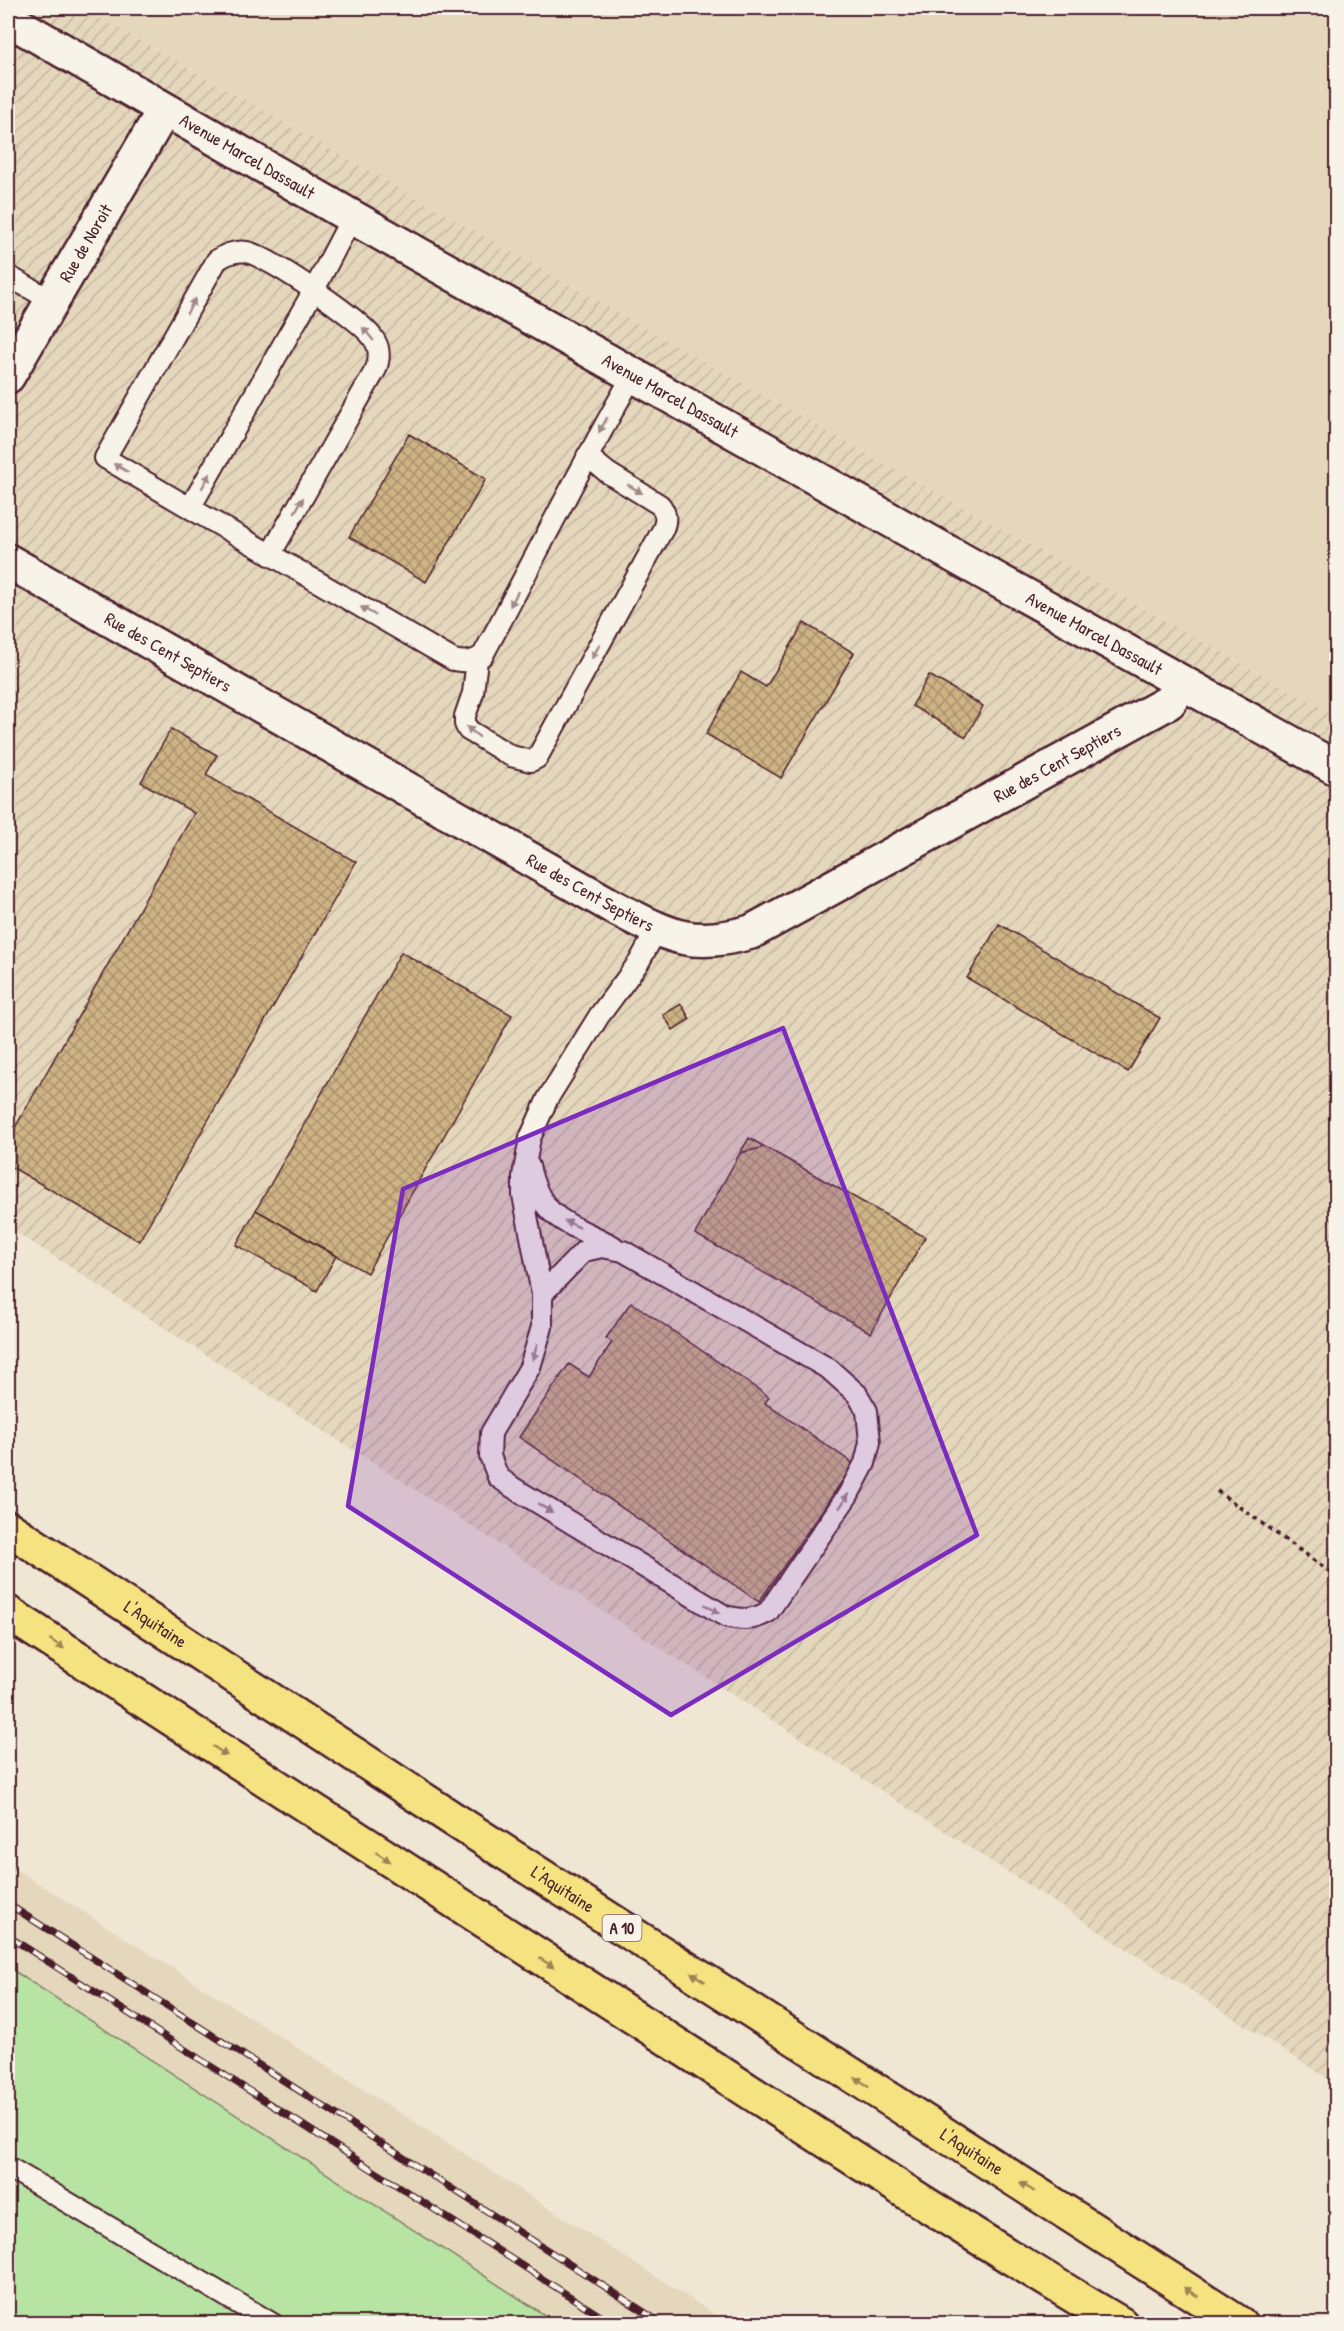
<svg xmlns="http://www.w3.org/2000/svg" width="1344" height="2331" font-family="'Patrick Hand',sans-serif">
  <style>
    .built { fill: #e5d7bc }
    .industrial { fill: url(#industrial-furrows) }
    .grass { fill: #b7e4a2; stroke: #808266; stroke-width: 1.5 }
    .building { fill: url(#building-cross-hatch); stroke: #4a1f2b; stroke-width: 1.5 }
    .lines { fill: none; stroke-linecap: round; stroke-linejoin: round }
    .lane-casing { stroke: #4a1f2b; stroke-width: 24 }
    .street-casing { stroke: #4a1f2b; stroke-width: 38 }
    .highway-casing { stroke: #4a1f2b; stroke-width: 38 }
    .path { stroke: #4a1f2b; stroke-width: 4; stroke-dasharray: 4.5 4.5; stroke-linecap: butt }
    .lane { stroke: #f7f3e8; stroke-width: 20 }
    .street { stroke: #f7f3e8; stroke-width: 33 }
    .highway { stroke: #f5e382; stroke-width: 33 }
    .rail-casing { stroke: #4a1f2b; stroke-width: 7 }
    .rail { stroke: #f7f3e8; stroke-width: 4.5; stroke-dasharray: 14; stroke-linecap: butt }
    .oneway { fill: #a0898a }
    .oneway2 { fill: #a08156 }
    .marked { fill: #7b2cbf; fill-opacity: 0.2; stroke: #7b2cbf; stroke-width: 4.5; stroke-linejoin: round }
    .labels { text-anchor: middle; stroke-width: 4.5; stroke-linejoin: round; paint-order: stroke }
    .shield { fill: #f7f3e8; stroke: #7e5f64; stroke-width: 1.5 }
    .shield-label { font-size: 16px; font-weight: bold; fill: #4a1f2b }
    .street-label { font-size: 18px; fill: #4a1f2b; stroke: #f7f3e8 }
  </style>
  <defs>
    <pattern id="industrial-furrows" width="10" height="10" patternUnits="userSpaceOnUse" patternTransform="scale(1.5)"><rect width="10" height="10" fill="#e5d7bc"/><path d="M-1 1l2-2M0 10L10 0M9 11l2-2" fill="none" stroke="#c6b8a2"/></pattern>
    <pattern id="building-cross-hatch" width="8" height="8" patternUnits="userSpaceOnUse" patternTransform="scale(1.5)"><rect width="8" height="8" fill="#ceb384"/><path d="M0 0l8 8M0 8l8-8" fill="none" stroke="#a9916c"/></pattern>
  </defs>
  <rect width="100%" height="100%" fill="#efe6d4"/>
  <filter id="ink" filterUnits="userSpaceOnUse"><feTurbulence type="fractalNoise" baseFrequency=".0167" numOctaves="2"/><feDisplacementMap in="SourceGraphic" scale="12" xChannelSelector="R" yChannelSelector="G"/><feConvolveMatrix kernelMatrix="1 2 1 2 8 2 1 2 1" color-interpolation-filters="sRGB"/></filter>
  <g filter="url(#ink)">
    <path class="built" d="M83 8H1336V716L818 426Z
      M8 1864 468 2156 728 2323H557L8 1967Z"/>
    <path class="industrial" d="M8 8H83L818 426 1336 716V2084L8 1227Z"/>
    <path class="grass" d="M8 1967 557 2323H8Z"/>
    <path class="building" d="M409 434 486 479 426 582 349 537Z
      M804 623 854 653 781 778 706 734 741 672 766 687Z
      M929 675 983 706 966 737 912 706Z
      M171 729 217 755 206 775 356 862 139 1241 8 1165V1140L194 813 141 782Z
      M999 924 1160 1018 1128 1072 967 978Z
      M401 952 512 1015 367 1273 256 1210Z
      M681 1004 690 1019 673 1030 663 1015Z
      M749 1138 765 1147 740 1153Z
      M765 1147 925 1237 871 1333 695 1234 740 1153Z
      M256 1210 336 1256 317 1291 236 1245Z
      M631 1302 769 1397 765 1403 854 1464 759 1602 519 1437 569 1364 589 1377 612 1342 606 1338Z"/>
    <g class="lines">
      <g class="lane-casing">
        <path id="lane" d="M352 217 314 290 190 508 453 660C465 662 473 663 483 655 533 562 580 467 633 375
          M8 276 51 300
          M190 508 105 458 217 260C226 254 236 250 247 252 269 257 360 319 373 338 380 347 380 358 376 369L270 555
          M477 660 473 693 465 716V724L468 730 511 756 531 761 537 758 542 749 663 529C667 519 666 513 660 505L608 473 587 456
          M529 1166C541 1221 568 1222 613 1246
          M542 1294 584 1251 602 1247 623 1251 829 1369 857 1394 867 1411 870 1442 865 1463 848 1495 768 1612C752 1621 742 1620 725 1616L512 1487 498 1477 490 1456 491 1433 530 1367 542 1327V1294L523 1195V1176L530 1138 548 1098 599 1016 639 962 657 929
          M8 2167 273 2324"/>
      </g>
      <g class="street-casing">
        <g id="street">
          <path id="s1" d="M8 19 352 217 983 572 1336 768"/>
          <path id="s2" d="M8 376 164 110"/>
          <path id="s3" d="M8 561 617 909C670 936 691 949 751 932L1169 702 1182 684"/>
        </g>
      </g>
      <g class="highway-casing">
        <g id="highway">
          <path id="s4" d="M8 1528 453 1819 1240 2324"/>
          <path d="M8 1613C234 1760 460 1907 688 2052 831 2144 974 2237 1121 2324"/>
        </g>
      </g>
      <path class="path" d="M1217 1491 1336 1576"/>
      <use href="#lane" class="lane"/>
      <use href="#street" class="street"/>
      <use href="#highway" class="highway"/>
      <g class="rail-casing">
        <path id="rail" d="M8 1904 663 2324
          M8 1936 613 2324"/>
      </g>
      <use href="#rail" class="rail"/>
    </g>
    <defs><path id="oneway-solid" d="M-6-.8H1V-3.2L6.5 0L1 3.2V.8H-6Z" transform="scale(1.5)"/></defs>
    <g class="oneway">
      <use href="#oneway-solid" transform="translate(191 306) rotate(-60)"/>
      <use href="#oneway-solid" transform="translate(368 334) rotate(-130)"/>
      <use href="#oneway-solid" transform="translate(603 425) rotate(120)"/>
      <use href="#oneway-solid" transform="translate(121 468) rotate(-150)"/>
      <use href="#oneway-solid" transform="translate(206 481) rotate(-60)"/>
      <use href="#oneway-solid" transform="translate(635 489) rotate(31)"/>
      <use href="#oneway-solid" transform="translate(299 505) rotate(-60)"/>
      <use href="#oneway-solid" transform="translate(514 599) rotate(118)"/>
      <use href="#oneway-solid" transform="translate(368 611) rotate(-150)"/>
      <use href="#oneway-solid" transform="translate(596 651) rotate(119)"/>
      <use href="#oneway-solid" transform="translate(473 732) rotate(-141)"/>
      <use href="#oneway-solid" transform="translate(572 1224) rotate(-155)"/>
      <use href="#oneway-solid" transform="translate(535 1352) rotate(107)"/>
      <use href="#oneway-solid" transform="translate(844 1501) rotate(-57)"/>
      <use href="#oneway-solid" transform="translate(545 1508) rotate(31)"/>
      <use href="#oneway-solid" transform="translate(712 1609) rotate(31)"/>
    </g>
    <g class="oneway2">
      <use href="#oneway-solid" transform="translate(57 1644) rotate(33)"/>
      <use href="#oneway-solid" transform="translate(220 1751) rotate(33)"/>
      <use href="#oneway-solid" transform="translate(383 1857) rotate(33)"/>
      <use href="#oneway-solid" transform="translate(547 1963) rotate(33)"/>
      <use href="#oneway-solid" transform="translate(698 1977) rotate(-147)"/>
      <use href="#oneway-solid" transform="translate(862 2082) rotate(-148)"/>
      <use href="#oneway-solid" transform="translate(1027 2187) rotate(-148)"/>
      <use href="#oneway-solid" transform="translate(1191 2292) rotate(-147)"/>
    </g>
  </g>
  <path class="marked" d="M783 1028 977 1535 671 1715 348 1506 403 1189Z"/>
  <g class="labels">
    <rect class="shield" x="602.5" y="1915" width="39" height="26" rx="4.5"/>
    <g class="shield-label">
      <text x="622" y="1934">A 10</text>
    </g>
    <g class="street-label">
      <text dy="6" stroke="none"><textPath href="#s1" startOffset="276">Avenue Marcel Dassault</textPath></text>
      <text dy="6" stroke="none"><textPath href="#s2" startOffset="154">Rue de Noroit</textPath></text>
      <text dy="6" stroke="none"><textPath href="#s1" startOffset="762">Avenue Marcel Dassault</textPath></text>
      <text dy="6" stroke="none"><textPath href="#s1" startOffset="1248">Avenue Marcel Dassault</textPath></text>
      <text dy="6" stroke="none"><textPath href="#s3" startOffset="184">Rue des Cent Septiers</textPath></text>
      <text dy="6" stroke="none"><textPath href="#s3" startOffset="1192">Rue des Cent Septiers</textPath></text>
      <text dy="6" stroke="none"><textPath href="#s3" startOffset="670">Rue des Cent Septiers</textPath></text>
      <text dy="6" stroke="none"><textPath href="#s4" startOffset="176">L'Aquitaine</textPath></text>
      <text dy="6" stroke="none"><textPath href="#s4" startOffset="662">L'Aquitaine</textPath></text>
      <text dy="6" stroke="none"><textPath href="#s4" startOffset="1148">L'Aquitaine</textPath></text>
    </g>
  </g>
  <rect width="1344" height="2331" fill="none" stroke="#f7f3e8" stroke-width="30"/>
  <rect x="15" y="15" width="1314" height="2301" fill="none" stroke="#4a1f2b" stroke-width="2" filter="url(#ink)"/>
</svg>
